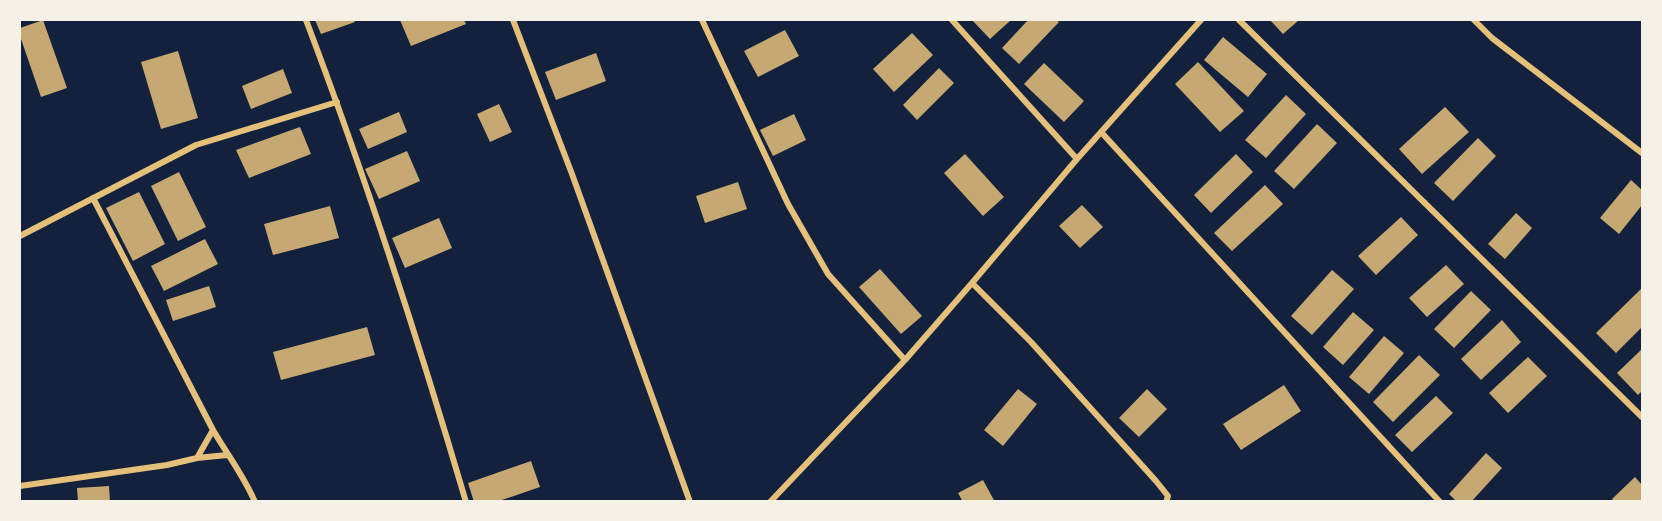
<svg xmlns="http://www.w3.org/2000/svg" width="1662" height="521" font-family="'Fira Sans',sans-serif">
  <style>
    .building { fill: #c6a872 }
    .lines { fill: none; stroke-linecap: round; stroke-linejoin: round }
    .minor { stroke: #e5c07b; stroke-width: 6 }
  </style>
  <rect width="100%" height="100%" fill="#14213d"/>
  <path class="building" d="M43 20 67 88 41 97 20 36V28Z
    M315 20H354L355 22 321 34Z
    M400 20H464L466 24 411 46Z
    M972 20H1011L990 39Z
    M1028 20H1056L1059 22 1019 64 1002 48Z
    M1270 20H1299L1283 34Z
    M785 30 799 56 758 77 744 51Z
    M912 33 933 55 894 92 873 69Z
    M1223 37 1267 74 1248 97 1204 60Z
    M178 51 198 118 161 129 141 62Z
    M596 53 606 81 556 100 545 72Z
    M1198 62 1244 111 1220 132 1175 84Z
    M1044 63 1084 101 1064 122 1024 84Z
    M939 68 954 83 917 120 903 105Z
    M283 69 292 93 251 109 242 86Z
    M1286 95 1306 114 1266 158 1245 140Z
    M499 104 512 132 490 142 477 114Z
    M1445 107 1469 132 1422 174 1399 149Z
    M399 112 407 132 368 149 359 129Z
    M794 114 806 140 773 156 760 130Z
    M1317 124 1337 143 1294 189 1274 171Z
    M300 127 311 154 249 178 236 150Z
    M1478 138 1496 156 1453 201 1434 183Z
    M407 151 420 181 379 199 365 169Z
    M965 154 1004 197 983 216 944 173Z
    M1236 154 1253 172 1211 213 1194 195Z
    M179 172 206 227 178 241 151 186Z
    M1631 180 1642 190V205L1619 234 1600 218Z
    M738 182 747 209 705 223 696 196Z
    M1265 185 1283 204 1232 251 1214 233Z
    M139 192 165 244 133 261 106 208Z
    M1082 205 1103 227 1080 248 1059 226Z
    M330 206 339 238 273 255 264 224Z
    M1516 213 1532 228 1505 259 1488 244Z
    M1401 217 1418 235 1376 275 1358 256Z
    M439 218 452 248 405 268 392 238Z
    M205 239 218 264 164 291 151 266Z
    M1446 265 1464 284 1427 317 1409 298Z
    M880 269 922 316 901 334 859 287Z
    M1332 270 1354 289 1312 335 1291 316Z
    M209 286 216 307 173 321 166 300Z
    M1641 289 1642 327 1616 353 1596 333Z
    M1471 291 1491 310 1454 348 1434 329Z
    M1353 312 1374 330 1343 365 1323 347Z
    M1502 320 1521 342 1481 380 1461 359Z
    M367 327 375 355 281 380 273 352Z
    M1384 336 1404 353 1369 394 1349 377Z
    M1642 349V391L1638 395 1617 373Z
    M1419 355 1440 375 1393 422 1373 402Z
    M1528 357 1547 376 1508 413 1489 393Z
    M1284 385 1301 411 1241 450 1223 424Z
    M1018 389 1037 404 1003 446 984 430Z
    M1147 389 1167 409 1139 437 1119 418Z
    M1436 396 1453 413 1412 452 1395 435Z
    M1486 453 1502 468 1471 502H1457L1449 494Z
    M531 461 540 487 496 502H474L468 483Z
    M1635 477 1642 485V502H1615L1612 499Z
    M983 480 995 502H963L958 493Z
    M109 486 110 502H78L77 488Z"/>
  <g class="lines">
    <path class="minor" d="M306 20C366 178 418 339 466 502
      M513 20 572 174 690 502
      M702 20 788 204 828 274 905 360
      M952 20 1077 159
      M1239 20 1642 417
      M1474 20 1492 38 1642 153
      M1101 132 1440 502
      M93 198 213 430C227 454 244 476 255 502
      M20 236 196 145 337 102
      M972 283 1031 342 1156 481 1168 496 1166 502
      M197 458 213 430
      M20 486 167 465 197 458 227 455
      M770 502 905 360 972 283 1077 159 1201 20"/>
  </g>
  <rect width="1662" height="521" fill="none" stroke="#f6f1e7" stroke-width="42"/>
</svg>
